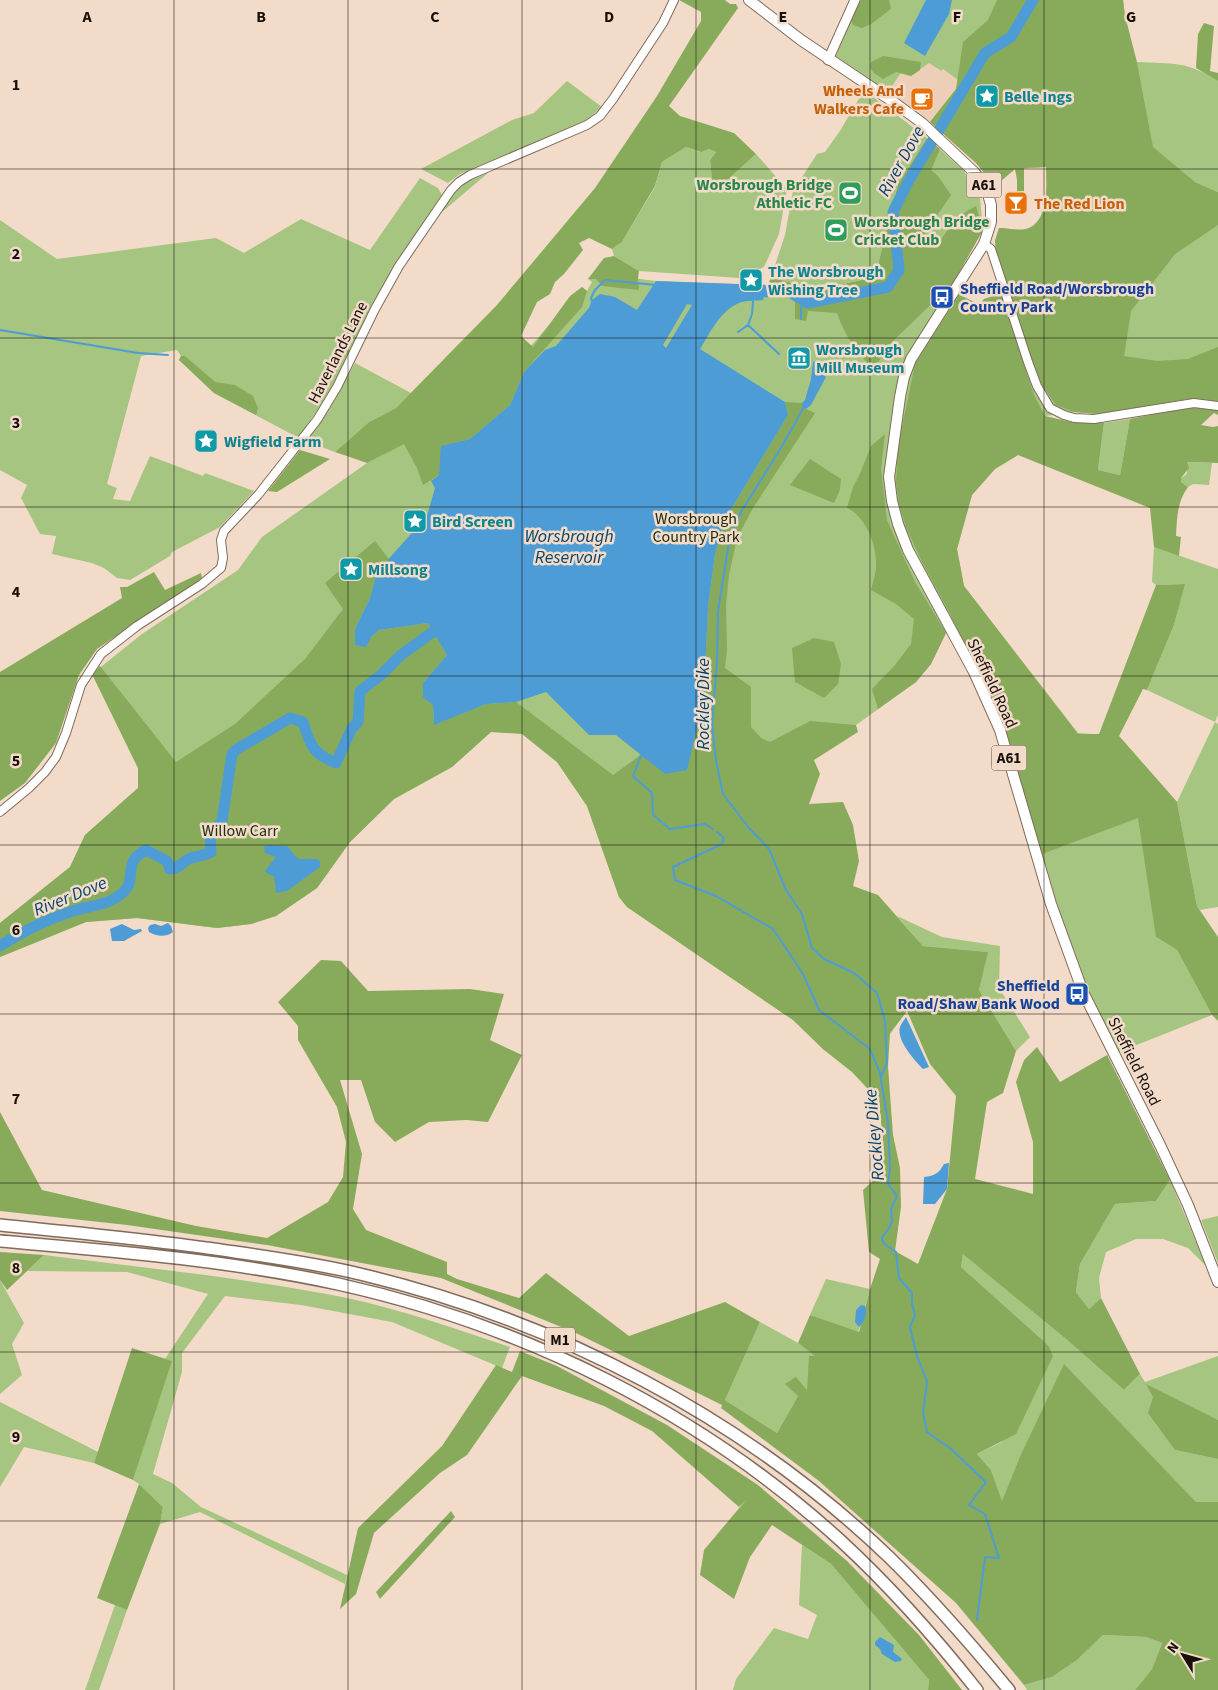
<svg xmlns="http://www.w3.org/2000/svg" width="1218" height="1690" font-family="'Source Sans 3',sans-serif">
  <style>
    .built { fill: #edcfb9 }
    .green { fill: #a5c581 }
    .forest { fill: #88ab5b; fill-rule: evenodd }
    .water { fill: #4d9cd6; fill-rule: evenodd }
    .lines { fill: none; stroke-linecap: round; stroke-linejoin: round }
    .stream { stroke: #4d9cd6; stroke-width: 2 }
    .river { stroke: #4d9cd6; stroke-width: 11 }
    .tertiary-casing { stroke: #806b5c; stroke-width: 10 }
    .secondary-casing { stroke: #806b5c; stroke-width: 11 }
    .trunk-casing { stroke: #806b5c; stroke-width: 12 }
    .motorway-casing { stroke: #806b5c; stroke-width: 14 }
    .tertiary { stroke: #fff; stroke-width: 8 }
    .secondary { stroke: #fff; stroke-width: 9 }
    .trunk { stroke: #fff; stroke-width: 10 }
    .motorway { stroke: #fff; stroke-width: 11 }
    .grid { fill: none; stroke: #170f09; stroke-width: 1; stroke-opacity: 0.55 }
    .labels { text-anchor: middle; stroke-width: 5; stroke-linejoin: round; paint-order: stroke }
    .shield { fill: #f3dbca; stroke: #594c43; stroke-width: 1 }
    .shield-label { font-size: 15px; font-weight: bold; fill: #170f09 }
    .food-label { font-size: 16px; font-weight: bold; fill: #c56008; stroke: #f3dbca; text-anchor: end }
    .culture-label { font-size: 16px; font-weight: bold; fill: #0d838f; stroke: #f3dbca; text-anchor: start }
    .leisure-label { font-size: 16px; font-weight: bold; fill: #27864d; stroke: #f3dbca; text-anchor: end }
    .transit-label { font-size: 16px; font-weight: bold; fill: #164399; stroke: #f3dbca; text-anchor: start }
    .street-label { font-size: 16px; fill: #170f09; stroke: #f3dbca }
    .park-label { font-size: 16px; fill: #212f0d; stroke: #f3dbca }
    .water-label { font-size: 18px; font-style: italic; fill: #05456b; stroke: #f3dbca }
    .grid-label { font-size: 16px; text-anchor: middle; font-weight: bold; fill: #170f09; stroke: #f3dbca; stroke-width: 5; stroke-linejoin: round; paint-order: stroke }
  </style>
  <rect width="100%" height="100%" fill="#f3dbca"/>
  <path class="built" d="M929 63 940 71 943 69 958 80 956 89 930 122 888 92 902 73 911 76Z"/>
  <path class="green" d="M861 0H1123L1125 16 1137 62C1172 64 1188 61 1218 81V192L1195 182 1215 226 1218 225V402L1187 399 1099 414 1074 412 1045 416 1018 455 995 469 972 495 957 549 964 586 1078 733 1119 736 1177 802 1215 722 1147 690 1174 625 1184 584 1156 585 1152 582 1154 547 1218 569V715L1215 722 1218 724V907L1200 910 1197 906 1177 802 1156 937 1177 950 1212 1015 1119 1052 1091 996 1079 967 1062 921 1001 720 949 613 946 633 931 664 916 682 856 725 812 742 754 778 907 1011 890 1034 824 1050 793 1020 627 907 619 897 587 806 557 762 521 733 491 732 452 767 394 799 350 842 317 888 276 916 251 924 217 928 137 918 86 922 0 957V923L70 867 85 835 138 788V768L92 674 142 634 238 570 262 537 367 463 404 443 503 378 582 287 587 291 592 282 588 279 593 273 656 281 767 285 788 291 888 287 908 182 931 141 964 171 980 198 983 230 953 283 959 294 980 305 984 299 1008 291 995 241 999 228C1007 228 1019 231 1026 229 1049 223 1047 186 1046 167L1015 169 995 186 976 163 930 122 956 89 958 80 943 69 941 71 929 63 911 76 901 73 888 92 836 56 851 20Z
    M567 81 602 107 582 124 460 174 448 183 421 169 512 120 534 113Z
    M864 90 927 138 898 184 875 277 816 290 771 277 785 235 793 191 817 154 825 152 840 131Z
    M686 147 700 152 709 149 716 152 710 160 713 188 724 183 756 154 787 189 779 234 764 267 740 278 639 271 614 256 612 249 622 242 655 187 662 162Z
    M488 173 435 218C453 191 456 184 488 173Z
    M420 178 438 188 442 195 391 271 371 307 333 386 300 436H295L214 393 179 360 181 356 177 350 141 356 107 484 117 488 113 499 130 501 150 456 203 476 205 473 254 491 220 527 172 552 170 556 130 580 117 578 104 568 92 563 52 554 56 536 40 534 21 498 27 485 0 470V220L57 259 216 238 244 253 301 219 370 250Z
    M355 363 411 393 396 408 369 422 335 452 308 442 310 434 329 410Z
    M1130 419 1120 475 1098 470 1104 423Z
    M1186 462 1212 463 1209 485 1193 484 1188 487 1181 482V478L1187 474Z
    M897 916 942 937 1000 946 999 988 1030 1037 1016 1051 979 990 987 952 923 946Z
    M1170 1180 1206 1266 1188 1248 1163 1239H1136L1106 1252 1099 1278 1101 1298 1089 1309 1076 1292 1080 1264 1115 1204 1156 1201Z
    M1218 1216V1263L1201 1220Z
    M963 1253 1066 1339 1124 1390 1140 1374 1145 1382 1218 1356V1420L1153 1397 1175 1450 1218 1459V1502H1196L1064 1365 1020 1456 1002 1502 991 1470 977 1454 1002 1442 1048 1345 961 1267Z
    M44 1255C145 1268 247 1278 347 1298 403 1310 456 1329 510 1347L502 1368 392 1322 301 1305 225 1296 182 1353V1372L153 1474 172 1483 201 1507 347 1575 345 1584 200 1512 160 1524 163 1507 139 1484 133 1480 171 1361 165 1359 208 1294 127 1272 27 1271Z
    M826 1279 870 1289 858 1333 810 1315Z
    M0 1280 24 1323 12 1344 22 1375 0 1394Z
    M760 1322 798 1343 816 1356 807 1391 798 1396 777 1433 725 1400Z
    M0 1402 98 1452 94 1463 24 1447 0 1487Z
    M802 1545 831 1564 929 1680 928 1690H733L736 1679 774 1628 808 1639 817 1615 799 1605Z
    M115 1605 127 1610 99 1690H85Z
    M1103 1635 1146 1637 1162 1643 1152 1669 1135 1690H1027L1024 1685 1052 1677 1077 1660Z"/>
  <path class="forest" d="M679 0H725L730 4H736L738 8 669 106 680 116 734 133 756 154 724 183 713 189 710 160 716 152 709 149 701 152 686 147 662 162 655 186 622 242 612 249 589 238 579 243 583 250 564 274 555 282 550 294 537 302 521 336 533 347 570 296 582 287 587 291 582 307 524 372 510 405 470 439 442 446 439 475 423 485 417 468 404 444 367 463 335 452 369 422 396 408 497 305 595 188 657 96 701 21V12Z
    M861 0H889L891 9 871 24 862 28 853 25 851 20Z
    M997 0H1123L1125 16 1137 63 1153 147 1195 182 1218 192V225L1175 254 1131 311 1124 356 1158 361 1188 359 1218 347V402L1187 399 1099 414 1074 412 1056 405 1043 387 1026 350 996 254 995 241 999 228C1007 228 1019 231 1026 229 1049 223 1047 186 1046 167L1024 168V191L1017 192V180L1015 169 995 186 976 163 930 122 956 89 963 42 988 20Z
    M1204 23 1214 26 1210 71 1218 73V81L1196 68 1198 34Z
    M883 56 921 62 920 70 911 76 896 72 883 79 874 73 870 68 871 62Z
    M927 138 940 149 931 170 938 176 951 195 922 238 935 248 957 217 976 206 983 230 953 283 889 345 874 369C857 354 844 334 837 313L808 311 806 321 795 319V302L769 282 771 277 816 290 875 277 898 184Z
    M614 256 639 271 638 278 639 290 602 286 596 279H588L604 258Z
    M1001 294 1034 395 1045 416 1075 423H1104L1098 470 1120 475 1130 419 1194 406 1218 409V415L1214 413 1201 425 1213 427 1218 426V463L1187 462 1189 468 1181 478V482L1188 487C1177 502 1177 518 1176 536L1181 537 1179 556 1154 547 1150 508 1018 455 995 469 972 495 957 549 964 586 1078 734H1099L1156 585 1185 584 1174 625 1147 690 1143 689 1119 736 1177 802 1197 906 1218 937V1021L1212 1015 1177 950 1156 937 1138 818 1042 854 1001 720 949 612 923 564 906 527 899 504 896 483 898 446 915 364 959 295 980 305 984 299Z
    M181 356H185L215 382 235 385 253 396 258 408 256 415 214 393 179 360Z
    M785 402 802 403V407L815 413 753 508 737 538 729 575 726 605 727 651 725 668 751 687V727L761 738 770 742 810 721 856 725 858 732 814 760 820 774 809 804 843 802 853 825 859 861 853 886 878 895 923 946 988 952 979 990 1016 1051 1003 1093 987 1102 975 1179 1033 1194V1142L1016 1082 1024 1060 1037 1047 1060 1082 1107 1055 1170 1180 1156 1201 1115 1204 1080 1264 1076 1292 1089 1309 1101 1298 1140 1374 1124 1390 1066 1339 963 1254 961 1267 1048 1345 1053 1356 1016 1434 977 1454 991 1470 1002 1501 1020 1456 1064 1364 1196 1502H1218V1690H1135L1152 1669 1162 1643 1146 1637 1103 1635 1077 1660 1052 1677 1024 1685 956 1603 819 1481 721 1408 722 1405 576 1333 441 1278 267 1245 127 1225 0 1211V1112L42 1190 196 1226 267 1238 328 1202 343 1177 346 1142 337 1107 298 1040V1026L278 1002 321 960 341 961 368 991 470 989 504 994 490 1040 522 1055 488 1122 466 1120 429 1122 395 1142 375 1122 361 1080H340L362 1154 353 1209 366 1230 447 1262V1274L457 1279 519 1298 546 1273 629 1336 725 1302 760 1322 725 1400 777 1433 798 1396 785 1384 796 1377 807 1390 809 1356H815L798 1343 810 1315 859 1332 870 1289 880 1259 869 1252 863 1190 878 1176 884 1153 879 1101 852 1072 824 1050 793 1020 627 907 619 897 587 806 557 762 522 734 491 732 452 767 394 799 350 842 317 888 276 916 251 924 217 928 137 918 86 922 0 957V923L70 867 85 835 138 788V768L92 674 100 666 176 762 235 724 305 659 343 609 325 583 375 541 389 559 377 572 370 598 355 629 371 637 379 630 428 623 447 655 423 683 433 705 434 724 486 704 516 702 613 775 642 754 665 774 698 724 705 671 708 607 715 554 724 521 788 415ZM907 1011 930 1064 956 1096 947 1189 918 1264 895 1251 901 1207 900 1168 893 1135 888 1066 890 1033Z
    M885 434 881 469 887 520 915 582 946 633 931 664 916 682 878 709 872 689 895 665 911 644 914 619 896 604 871 590C873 581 877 571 876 562 876 543 865 516 847 508L853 487 859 476 871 446Z
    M300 450 330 459 277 492 268 491Z
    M810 459 841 479 840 490 834 503 790 485Z
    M154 572 165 590 201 573 202 578 97 649 79 675 56 743 25 783 0 801V672L122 598 120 587H127Z
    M814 638 834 642 841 664 838 684 824 698 795 682 792 648Z
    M0 1252 44 1255 7 1290 0 1280Z
    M132 1348 172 1361 133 1480 94 1463Z
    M520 1351 557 1366 667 1425 758 1485 847 1561 919 1635 962 1690H928L929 1680 831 1564 772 1525 750 1557 734 1599 700 1575 704 1550 746 1500 739 1507 652 1431 604 1406 522 1376 467 1455 440 1473 374 1533 356 1594 340 1609 358 1528 442 1446 496 1365 512 1372Z
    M1146 1384 1218 1420V1459L1175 1450 1148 1413 1153 1397Z
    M139 1484 163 1507 160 1524 127 1610 97 1598Z
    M451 1511 455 1517 380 1599 376 1592Z"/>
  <path class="water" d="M926 0H952L949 14 925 56 904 43Z
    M656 281 767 285 763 300C756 301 746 300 739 303 720 311 710 333 700 349L785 402 788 415 724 521 715 554 708 607 705 671 698 724 687 770 665 774 616 735H589L546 692 516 702 486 704 434 725 433 705 423 697V683L447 655 428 623 379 630 371 637 366 647 355 645V629L370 598 377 572 427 516 435 488 431 481 439 475 441 446 470 439 510 405 524 372 545 350 556 346 589 308 592 300 600 294 615 297 637 310ZM687 304 692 305 666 348 663 345Z
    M816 361 826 377 811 405 806 409 802 407V403L805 400 811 379 813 362Z
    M271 845 287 846 298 859H317L320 862V867L287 891 276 893 274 876 268 874 265 871 276 857 265 853 264 846Z
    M168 923 171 926 173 932C165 938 156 936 149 932L148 928 150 925 155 924 161 926Z
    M122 924 134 930 141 929 142 931 124 941H112L110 929Z
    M906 1017 929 1067 923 1069C915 1061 896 1040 900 1027 901 1024 904 1020 906 1017Z
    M949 1163 947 1189 935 1204H923L924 1177C935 1176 939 1173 944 1164Z
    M861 1305 865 1306C868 1312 864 1323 859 1327L855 1322 856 1310Z
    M880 1637 894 1645 893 1652 902 1659 901 1661 895 1662 882 1654 880 1649 875 1645V1642Z"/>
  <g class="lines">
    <path class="stream" d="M592 301 591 298 595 290 605 280 656 285
      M753 301 752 314 748 325 779 354
      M801 319V307L808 303
      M0 330 138 353 168 355
      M738 332 748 325
      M805 405 781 448 742 510 730 536 718 611 717 662 712 724 716 761 723 794 749 828 769 849 786 890 802 914 812 948 824 959 854 973 877 993 885 1021 887 1063 881 1076
      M642 753 633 776 652 793 653 815 670 829 705 824 713 829
      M717 832 724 838 722 844 673 867 675 880 716 896 773 929 803 974 819 1010 870 1049 880 1073 888 1123 890 1168 888 1184 897 1196 891 1209 892 1222 889 1228 882 1238C883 1246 891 1247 896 1252L899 1278 912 1293V1304L915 1315 910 1327 917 1356 927 1381 923 1413 927 1432 951 1449 986 1482 969 1505 985 1514 999 1558 985 1557 977 1620"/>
    <path class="river" d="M751 292 788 291 808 303 888 287 899 270 893 212 908 182 985 53 1011 37 1033 0
      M0 946C23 931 50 918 76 910 91 906 107 905 120 895 141 879 119 864 146 850L167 861 170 869C180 868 180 864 187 860 195 855 203 857 211 852L210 835 222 821 232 754 237 749 290 718 303 722C310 745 313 754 336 763L352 728 358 722 360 691 381 675 401 655 445 623"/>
    <g class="tertiary-casing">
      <path id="tertiary" d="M984 244 991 249 1028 362 1037 386 1050 408 1064 415 1074 418 1094 419 1194 403 1218 406
        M0 812 29 788 45 772 56 757 66 733 81 685 101 654 137 626 202 584 221 568 223 558 221 540 224 531 258 495 317 420 337 387 375 309 399 266 451 190 459 182 470 175 587 125 600 116 613 99 663 23 674 0"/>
    </g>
    <g class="secondary-casing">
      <path id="secondary" d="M828 60 855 0"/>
    </g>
    <g class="trunk-casing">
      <path id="trunk" d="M749 0 801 40 892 101 922 123 975 173 986 187 991 205V222L984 244 911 359 904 377 900 397 889 477 892 501 898 524 908 550 974 672 1000 730 1051 904 1083 992 1160 1145 1188 1205 1218 1282"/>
    </g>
    <g class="motorway-casing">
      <path id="motorway" d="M0 1225C79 1233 157 1240 235 1252 277 1258 319 1264 360 1274 557 1321 743 1417 889 1557 932 1599 971 1644 1009 1690
        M0 1241C113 1251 227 1260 338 1284 524 1325 701 1413 841 1541 891 1587 935 1637 977 1690"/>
    </g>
    <use href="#tertiary" class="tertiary"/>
    <use href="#secondary" class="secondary"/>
    <use href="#trunk" class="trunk"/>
    <use href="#motorway" class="motorway"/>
  </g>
  <path class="grid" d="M174 0V1690M348 0V1690M522 0V1690M696 0V1690M870 0V1690M1044 0V1690M0 169H1218M0 338H1218M0 507H1218M0 676H1218M0 845H1218M0 1014H1218M0 1183H1218M0 1352H1218M0 1521H1218"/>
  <defs>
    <g id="sight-square" transform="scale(1.25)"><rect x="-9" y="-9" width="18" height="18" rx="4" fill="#0f9aa8" stroke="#f3dbca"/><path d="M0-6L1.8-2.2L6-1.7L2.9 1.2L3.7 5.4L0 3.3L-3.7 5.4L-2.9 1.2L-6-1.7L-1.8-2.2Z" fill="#fff"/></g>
    <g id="cafe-square" transform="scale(1.25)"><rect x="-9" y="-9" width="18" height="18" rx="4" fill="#e8710a" stroke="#f3dbca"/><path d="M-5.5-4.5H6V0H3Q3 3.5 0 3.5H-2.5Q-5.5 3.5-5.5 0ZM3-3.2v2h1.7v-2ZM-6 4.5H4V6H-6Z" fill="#fff"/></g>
    <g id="stadium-square" transform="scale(1.25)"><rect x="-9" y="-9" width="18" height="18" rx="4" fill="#2e9e5b" stroke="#f3dbca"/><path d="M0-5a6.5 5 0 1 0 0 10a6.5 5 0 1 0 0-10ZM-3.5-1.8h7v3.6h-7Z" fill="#fff"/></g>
    <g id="bar-square" transform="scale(1.25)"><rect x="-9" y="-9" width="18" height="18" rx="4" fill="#e8710a" stroke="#f3dbca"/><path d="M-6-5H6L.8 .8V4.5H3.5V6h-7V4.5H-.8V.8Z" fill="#fff"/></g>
    <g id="bus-square" transform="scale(1.25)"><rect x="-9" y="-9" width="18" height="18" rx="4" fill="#1a4fb4" stroke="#f3dbca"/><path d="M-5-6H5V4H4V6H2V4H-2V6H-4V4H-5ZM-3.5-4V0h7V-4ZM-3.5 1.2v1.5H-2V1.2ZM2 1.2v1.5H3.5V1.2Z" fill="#fff"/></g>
    <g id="museum-square" transform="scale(1.25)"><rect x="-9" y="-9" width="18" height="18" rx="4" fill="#0f9aa8" stroke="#f3dbca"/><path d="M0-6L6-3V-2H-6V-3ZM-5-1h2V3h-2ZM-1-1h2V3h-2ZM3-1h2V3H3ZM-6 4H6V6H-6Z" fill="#fff"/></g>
  </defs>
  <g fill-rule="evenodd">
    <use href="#sight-square" x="987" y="96"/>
    <use href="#cafe-square" x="922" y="99"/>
    <use href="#stadium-square" x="850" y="193"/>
    <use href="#bar-square" x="1016" y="203"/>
    <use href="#stadium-square" x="836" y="230"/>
    <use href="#sight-square" x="751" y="280"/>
    <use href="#bus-square" x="942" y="297"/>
    <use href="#museum-square" x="799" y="358"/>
    <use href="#sight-square" x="206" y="441"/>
    <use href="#sight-square" x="415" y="521"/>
    <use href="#sight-square" x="351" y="569"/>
    <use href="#bus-square" x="1077" y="994"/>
  </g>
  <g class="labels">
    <g class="shield">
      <rect x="966.5" y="172.5" width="35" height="25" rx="4"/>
      <rect x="991.5" y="745.5" width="35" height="25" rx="4"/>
      <rect x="545" y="1327.5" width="30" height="25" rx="4"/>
    </g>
    <g class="shield-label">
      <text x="984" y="190">A61</text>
      <text x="1009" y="763">A61</text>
      <text x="560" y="1345">M1</text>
    </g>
    <g class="food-label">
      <text x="904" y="96">Wheels And<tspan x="904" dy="18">Walkers Cafe</tspan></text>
      <text x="1034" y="209" text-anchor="start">The Red Lion</text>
    </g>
    <g class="culture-label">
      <text x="1004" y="102">Belle Ings</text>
      <text x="768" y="277">The Worsbrough<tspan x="768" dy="18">Wishing Tree</tspan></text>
      <text x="816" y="355">Worsbrough<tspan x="816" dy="18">Mill Museum</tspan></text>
      <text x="224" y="447">Wigfield Farm</text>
      <text x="432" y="527">Bird Screen</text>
      <text x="368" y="575">Millsong</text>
    </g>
    <g class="leisure-label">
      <text x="832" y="190">Worsbrough Bridge<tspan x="832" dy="18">Athletic FC</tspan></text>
      <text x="854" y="227" text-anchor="start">Worsbrough Bridge<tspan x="854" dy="18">Cricket Club</tspan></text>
    </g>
    <g class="transit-label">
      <text x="960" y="294">Sheffield Road/Worsbrough<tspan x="960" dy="18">Country Park</tspan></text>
      <text x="1060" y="991" text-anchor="end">Sheffield<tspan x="1060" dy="18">Road/Shaw Bank Wood</tspan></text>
    </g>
    <g class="street-label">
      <text transform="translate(337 352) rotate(-63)" y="6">Haverlands Lane</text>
      <text transform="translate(993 683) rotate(65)" y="6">Sheffield Road</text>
      <text transform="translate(1135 1061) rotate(63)" y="6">Sheffield Road</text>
    </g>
    <g class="park-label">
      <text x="696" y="524">Worsbrough<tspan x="696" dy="18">Country Park</tspan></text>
      <text x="240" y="836">Willow Carr</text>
    </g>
    <g class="water-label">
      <text transform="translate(901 161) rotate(-61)" y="6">River Dove</text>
      <text x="569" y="542">Worsbrough<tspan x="569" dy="21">Reservoir</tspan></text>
      <text transform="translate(703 704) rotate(-90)" y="6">Rockley Dike</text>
      <text transform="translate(70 896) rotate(-22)" y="6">River Dove</text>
      <text transform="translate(874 1135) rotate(-95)" y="6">Rockley Dike</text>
    </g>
  </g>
  <g class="grid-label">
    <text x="87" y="22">A</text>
    <text x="261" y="22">B</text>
    <text x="435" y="22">C</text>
    <text x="609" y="22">D</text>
    <text x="783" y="22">E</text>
    <text x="957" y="22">F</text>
    <text x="1131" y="22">G</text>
    <text x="16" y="90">1</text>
    <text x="16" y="259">2</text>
    <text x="16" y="428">3</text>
    <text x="16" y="597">4</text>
    <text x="16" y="766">5</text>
    <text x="16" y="935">6</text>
    <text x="16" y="1104">7</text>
    <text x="16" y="1273">8</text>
    <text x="16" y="1442">9</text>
  </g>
  <g transform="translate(1183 1655) rotate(307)" stroke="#f3dbca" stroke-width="4" paint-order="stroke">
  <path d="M0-4L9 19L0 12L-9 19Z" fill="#170f09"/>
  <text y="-8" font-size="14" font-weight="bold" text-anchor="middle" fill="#170f09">N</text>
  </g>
</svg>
